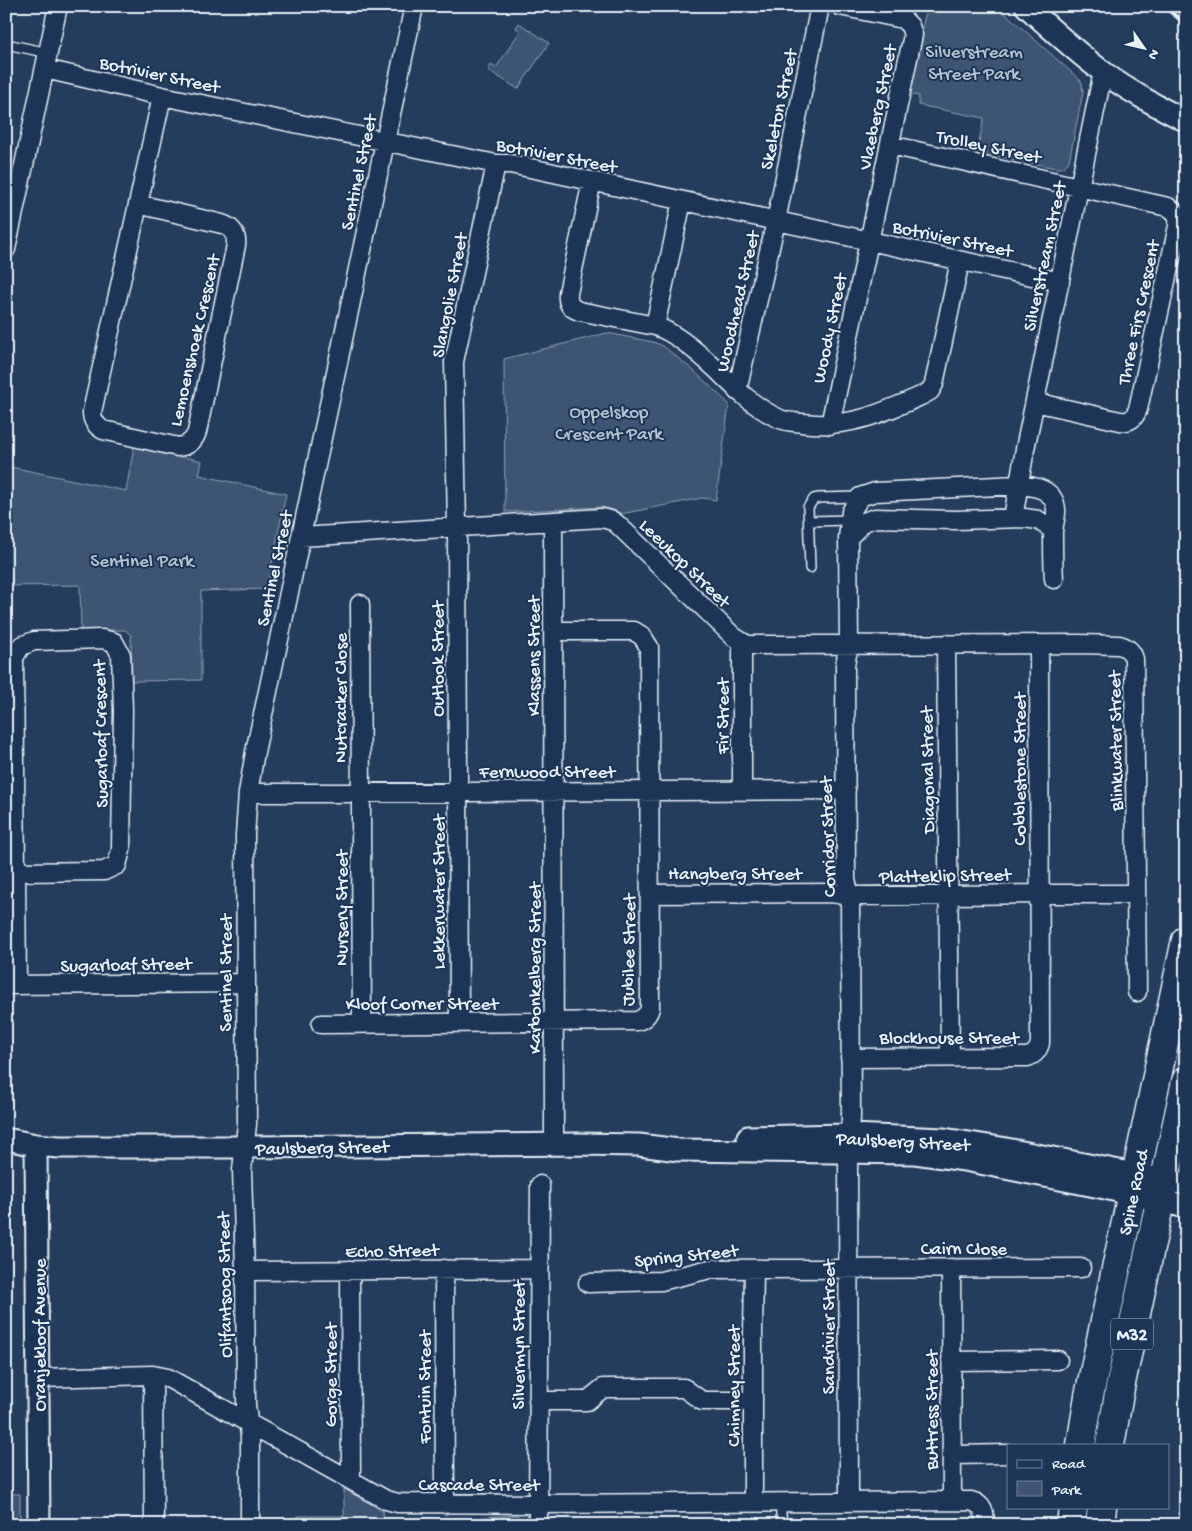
<svg xmlns="http://www.w3.org/2000/svg" width="1192" height="1531" font-family="'Gochi Hand',sans-serif">
  <style>
    .green { fill: #3e5472; stroke: #93a2b5 }
    .lines { fill: none; stroke-linecap: round; stroke-linejoin: round }
    .service-casing { stroke: #e8f1f8; stroke-width: 12 }
    .minor-casing { stroke: #e8f1f8; stroke-width: 21 }
    .tertiary-casing { stroke: #e8f1f8; stroke-width: 25 }
    .primary-casing { stroke: #e8f1f8; stroke-width: 31 }
    .service { stroke: #1d3557; stroke-width: 9 }
    .minor { stroke: #1d3557; stroke-width: 18 }
    .tertiary { stroke: #1d3557; stroke-width: 21 }
    .primary { stroke: #1d3557; stroke-width: 28 }
    .rail { stroke: #e8f1f8; stroke-width: 4 }
    .labels { text-anchor: middle; stroke-width: 4; stroke-linejoin: round; paint-order: stroke }
    .shield { fill: #1d3557; stroke: #abb9c8; stroke-width: 1 }
    .shield-label { font-size: 18px; font-weight: bold; fill: #e8f1f8 }
    .park-label { font-size: 19px; fill: #b5c2d0; stroke: #1d3557 }
    .street-label { font-size: 19px; fill: #e8f1f8; stroke: #1d3557 }
  </style>
  <rect width="100%" height="100%" fill="#253d5d"/>
  <filter id="ink" filterUnits="userSpaceOnUse"><feTurbulence type="fractalNoise" baseFrequency=".02" numOctaves="2"/><feDisplacementMap in="SourceGraphic" scale="10" xChannelSelector="R" yChannelSelector="G"/><feConvolveMatrix kernelMatrix="1 2 1 2 8 2 1 2 1" color-interpolation-filters="sRGB"/></filter>
  <g filter="url(#ink)">
    <path class="green" d="M927 6H997L1080 80 1082 83 1083 92 1069 161C1065 167 1062 169 1056 168L977 152 984 118 918 105 919 96 908 94Z
      M519 23 549 43 518 89 488 70 491 65 496 68 520 31 516 28Z
      M607 333 653 342 663 346 694 371 729 404 716 500 702 498 621 514 614 510 601 507 505 512 504 359Z
      M134 446 202 461 199 475 286 494 267 589 201 591V680L132 681 131 635 125 630H81L80 585 6 586V466L126 491Z
      M344 1489 383 1511 384 1525H298V1516H344Z
      M6 1494H20V1525H6Z
      M517 1515 528 1525H482V1517Z"/>
    <g class="lines">
      <g class="service-casing">
        <path id="service" d="M6 44 49 53
          M809 521 851 520
          M810 568 808 507 814 499 819 498 860 497
          M780 1502 782 1525"/>
      </g>
      <g class="minor-casing">
        <path id="minor" d="M45 69 162 96 496 164H510L535 169 1060 282
          M890 145 1168 207C1177 212 1179 216 1178 226L1138 409C1134 419 1130 422 1120 421L1035 402
          M592 181 568 293C567 302 570 308 579 311L655 326C675 332 702 356 717 370 736 389 755 408 780 419 787 422 795 422 802 423 848 429 882 413 923 395L930 391 934 384 960 261
          M138 204 222 224C232 227 237 234 236 245L197 432C194 441 188 446 178 447L103 430C96 426 92 420 92 412L162 96
          M6 249 58 6
          M655 326 682 201
          M737 391 776 221 820 6
          M830 425 913 35 910 26 903 19 840 6
          M1013 518 1025 449 1103 72
          M553 521 554 1144
          M301 537 602 518 613 521 618 525 734 637 742 642 748 645 1079 644 1119 645C1127 647 1132 651 1134 659L1137 992
          M848 538 864 522 875 518 955 520 1024 518 1038 520 1053 530
          M360 604 362 1024
          M742 642V790
          M946 644 950 1057
          M248 793 846 790
          M17 872 104 871 117 865 121 850 123 710 121 655 114 642 102 639 34 641 21 646 14 658 17 985
          M650 894 831 893 850 896 1040 894H1136
          M6 985 246 983
          M459 1023 457 527 454 362 496 164
          M321 1024 637 1021C644 1019 648 1015 650 1008L649 647 642 636 634 631H553
          M850 1058 1027 1057C1035 1055 1038 1051 1040 1043L1039 644
          M951 1268 952 1501
          M444 1269 445 1504
          M350 1270 351 1480
          M245 1271 539 1269
          M588 1283 661 1281 710 1269 1081 1268
          M951 1361 1058 1360
          M153 1375 154 1525
          M38 1378 153 1375 168 1378 386 1500 398 1503 538 1504 971 1501C983 1504 985 1513 985 1525
          M538 1401H587L603 1388H684L702 1401H753
          M952 1455 1008 1454
          M753 1502V1334L754 1269
          M849 1502 848 1153 851 1118 850 896 846 880 845 665 849 644 848 538 851 512 860 497 875 492 1018 485C1035 486 1054 489 1056 509 1057 517 1053 525 1053 533 1053 548 1053 564 1054 579
          M250 1525V1436L246 1405 245 1271 242 1170 247 1124 245 835 248 793 255 752 414 6
          M538 1525 540 1185"/>
      </g>
      <g class="tertiary-casing">
        <path id="tertiary" d="M1026 6C1051 29 1076 52 1103 72 1128 91 1157 106 1186 121
          M748 1137 851 1135 944 1139 1001 1148 1186 1184
          M6 1139 36 1145 59 1147H244L577 1144 639 1145 679 1150 915 1153 965 1160 1105 1188 1186 1207
          M36 1145 39 1525"/>
      </g>
      <g class="primary-casing">
        <path id="primary" d="M1081 1445 1089 1396 1186 940
          M1110 1445 1120 1388 1186 1081
          M1071 1525 1073 1507
          M1100 1525 1102 1507"/>
      </g>
      <use href="#service" class="service"/>
      <use href="#minor" class="minor"/>
      <use href="#tertiary" class="tertiary"/>
      <use href="#primary" class="primary"/>
      <path class="rail" d="M1163 6 1186 24
        M1177 6 1186 13"/>
    </g>
  </g>
  <g class="labels">
    <rect class="shield" x="1111" y="1318.5" width="42" height="31" rx="4"/>
    <g class="shield-label">
      <text x="1132" y="1340">M32</text>
    </g>
    <g class="park-label">
      <text x="974" y="57">Silverstream<tspan x="974" dy="22">Street Park</tspan></text>
      <text x="609" y="417">Oppelskop<tspan x="609" dy="22">Crescent Park</tspan></text>
      <text x="142" y="566">Sentinel Park</text>
    </g>
    <g class="street-label">
      <text transform="translate(160 73) rotate(12)" y="7">Botrivier Street</text>
      <text transform="translate(876 107) rotate(-78)" y="7">Vlaeberg Street</text>
      <text transform="translate(777 109) rotate(-78)" y="7">Skeleton Street</text>
      <text transform="translate(989 145) rotate(12)" y="7">Trolley Street</text>
      <text transform="translate(557 154) rotate(11)" y="7">Botrivier Street</text>
      <text transform="translate(357 172) rotate(-78)" y="7">Sentinel Street</text>
      <text transform="translate(953 237) rotate(12)" y="7">Botrivier Street</text>
      <text transform="translate(1043 256) rotate(-78)" y="7">Silverstream Street</text>
      <text transform="translate(448 295) rotate(-79)" y="7">Slangolie Street</text>
      <text transform="translate(736 301) rotate(-77)" y="7">Woodhead Street</text>
      <text transform="translate(1137 312) rotate(-78)" y="7">Three Firs Crescent</text>
      <text transform="translate(828 328) rotate(-78)" y="7">Woody Street</text>
      <text transform="translate(193 340) rotate(-77)" y="7">Lemoenshoek Crescent</text>
      <text transform="translate(686 562) rotate(44)" y="7">Leeukop Street</text>
      <text transform="translate(273 568) rotate(-78)" y="7">Sentinel Street</text>
      <text transform="translate(532 656) rotate(-90)" y="7">Klassens Street</text>
      <text transform="translate(436 659) rotate(-90)" y="7">Outlook Street</text>
      <text transform="translate(339 698) rotate(-90)" y="7">Nutcracker Close</text>
      <text transform="translate(721 716) rotate(-90)" y="7">Fir Street</text>
      <text transform="translate(99 734) rotate(-91)" y="7">Sugarloaf Crescent</text>
      <text transform="translate(1114 741) rotate(-91)" y="7">Blinkwater Street</text>
      <text transform="translate(1018 769) rotate(-90)" y="7">Cobblestone Street</text>
      <text x="547" y="777">Fernwood Street</text>
      <text transform="translate(926 770) rotate(-91)" y="7">Diagonal Street</text>
      <text transform="translate(826 837) rotate(-92)" y="7">Corridor Street</text>
      <text x="735" y="879">Hangberg Street</text>
      <text transform="translate(945 874) rotate(-1)" y="7">Platteklip Street</text>
      <text transform="translate(437 892) rotate(-90)" y="7">Lekkerwater Street</text>
      <text transform="translate(340 908) rotate(-90)" y="7">Nursery Street</text>
      <text transform="translate(627 950) rotate(-89)" y="7">Jubilee Street</text>
      <text transform="translate(126 963) rotate(-1)" y="7">Sugarloaf Street</text>
      <text transform="translate(533 968) rotate(-90)" y="7">Karbonkelberg Street</text>
      <text transform="translate(224 973) rotate(-90)" y="7">Sentinel Street</text>
      <text x="422" y="1009">Kloof Corner Street</text>
      <text x="949" y="1043">Blockhouse Street</text>
      <text transform="translate(903 1140) rotate(3)" y="7">Paulsberg Street</text>
      <text transform="translate(322 1146) rotate(-1)" y="7">Paulsberg Street</text>
      <text transform="translate(1132 1192) rotate(-78)" y="7">Spine Road</text>
      <text x="964" y="1254">Cairn Close</text>
      <text transform="translate(392 1249) rotate(-1)" y="7">Echo Street</text>
      <text transform="translate(686 1254) rotate(-6)" y="7">Spring Street</text>
      <text transform="translate(223 1285) rotate(-91)" y="7">Olifantsoog Street</text>
      <text transform="translate(827 1327) rotate(-90)" y="7">Sandrivier Street</text>
      <text transform="translate(38 1335) rotate(-90)" y="7">Oranjekloof Avenue</text>
      <text transform="translate(517 1345) rotate(-90)" y="7">Silvermyn Street</text>
      <text transform="translate(329 1375) rotate(-90)" y="7">Gorge Street</text>
      <text transform="translate(732 1386) rotate(-90)" y="7">Chimney Street</text>
      <text transform="translate(423 1387) rotate(-90)" y="7">Fontuin Street</text>
      <text transform="translate(930 1410) rotate(-90)" y="7">Buttress Street</text>
      <text x="479" y="1490">Cascade Street</text>
    </g>
  </g>
  <rect width="1192" height="1531" fill="none" stroke="#1d3557" stroke-width="25"/>
  <rect x="12" y="12" width="1167" height="1506" fill="none" stroke="#e8f1f8" stroke-width="2" filter="url(#ink)"/>
  <rect x="1007" y="1444" width="162" height="65" fill="#1d3557" stroke="#6e8097"/>
  <rect x="1017" y="1460" width="25" height="8" fill="#1d3557" stroke="#6e8097"/>
  <text x="1052" y="1468" font-size="15" fill="#e8f1f8">Road</text>
  <rect x="1017" y="1481" width="25" height="15" fill="#3e5472" stroke="#6e8097"/>
  <text x="1052" y="1494" font-size="15" fill="#e8f1f8">Park</text>
  <g transform="translate(1144 48) rotate(124)" stroke="#1d3557" stroke-width="4" paint-order="stroke">
  <path d="M0-4L9 19L0 12L-9 19Z" fill="#e8f1f8"/>
  <text y="-8" font-size="14" font-weight="bold" text-anchor="middle" fill="#e8f1f8">N</text>
  </g>
</svg>
